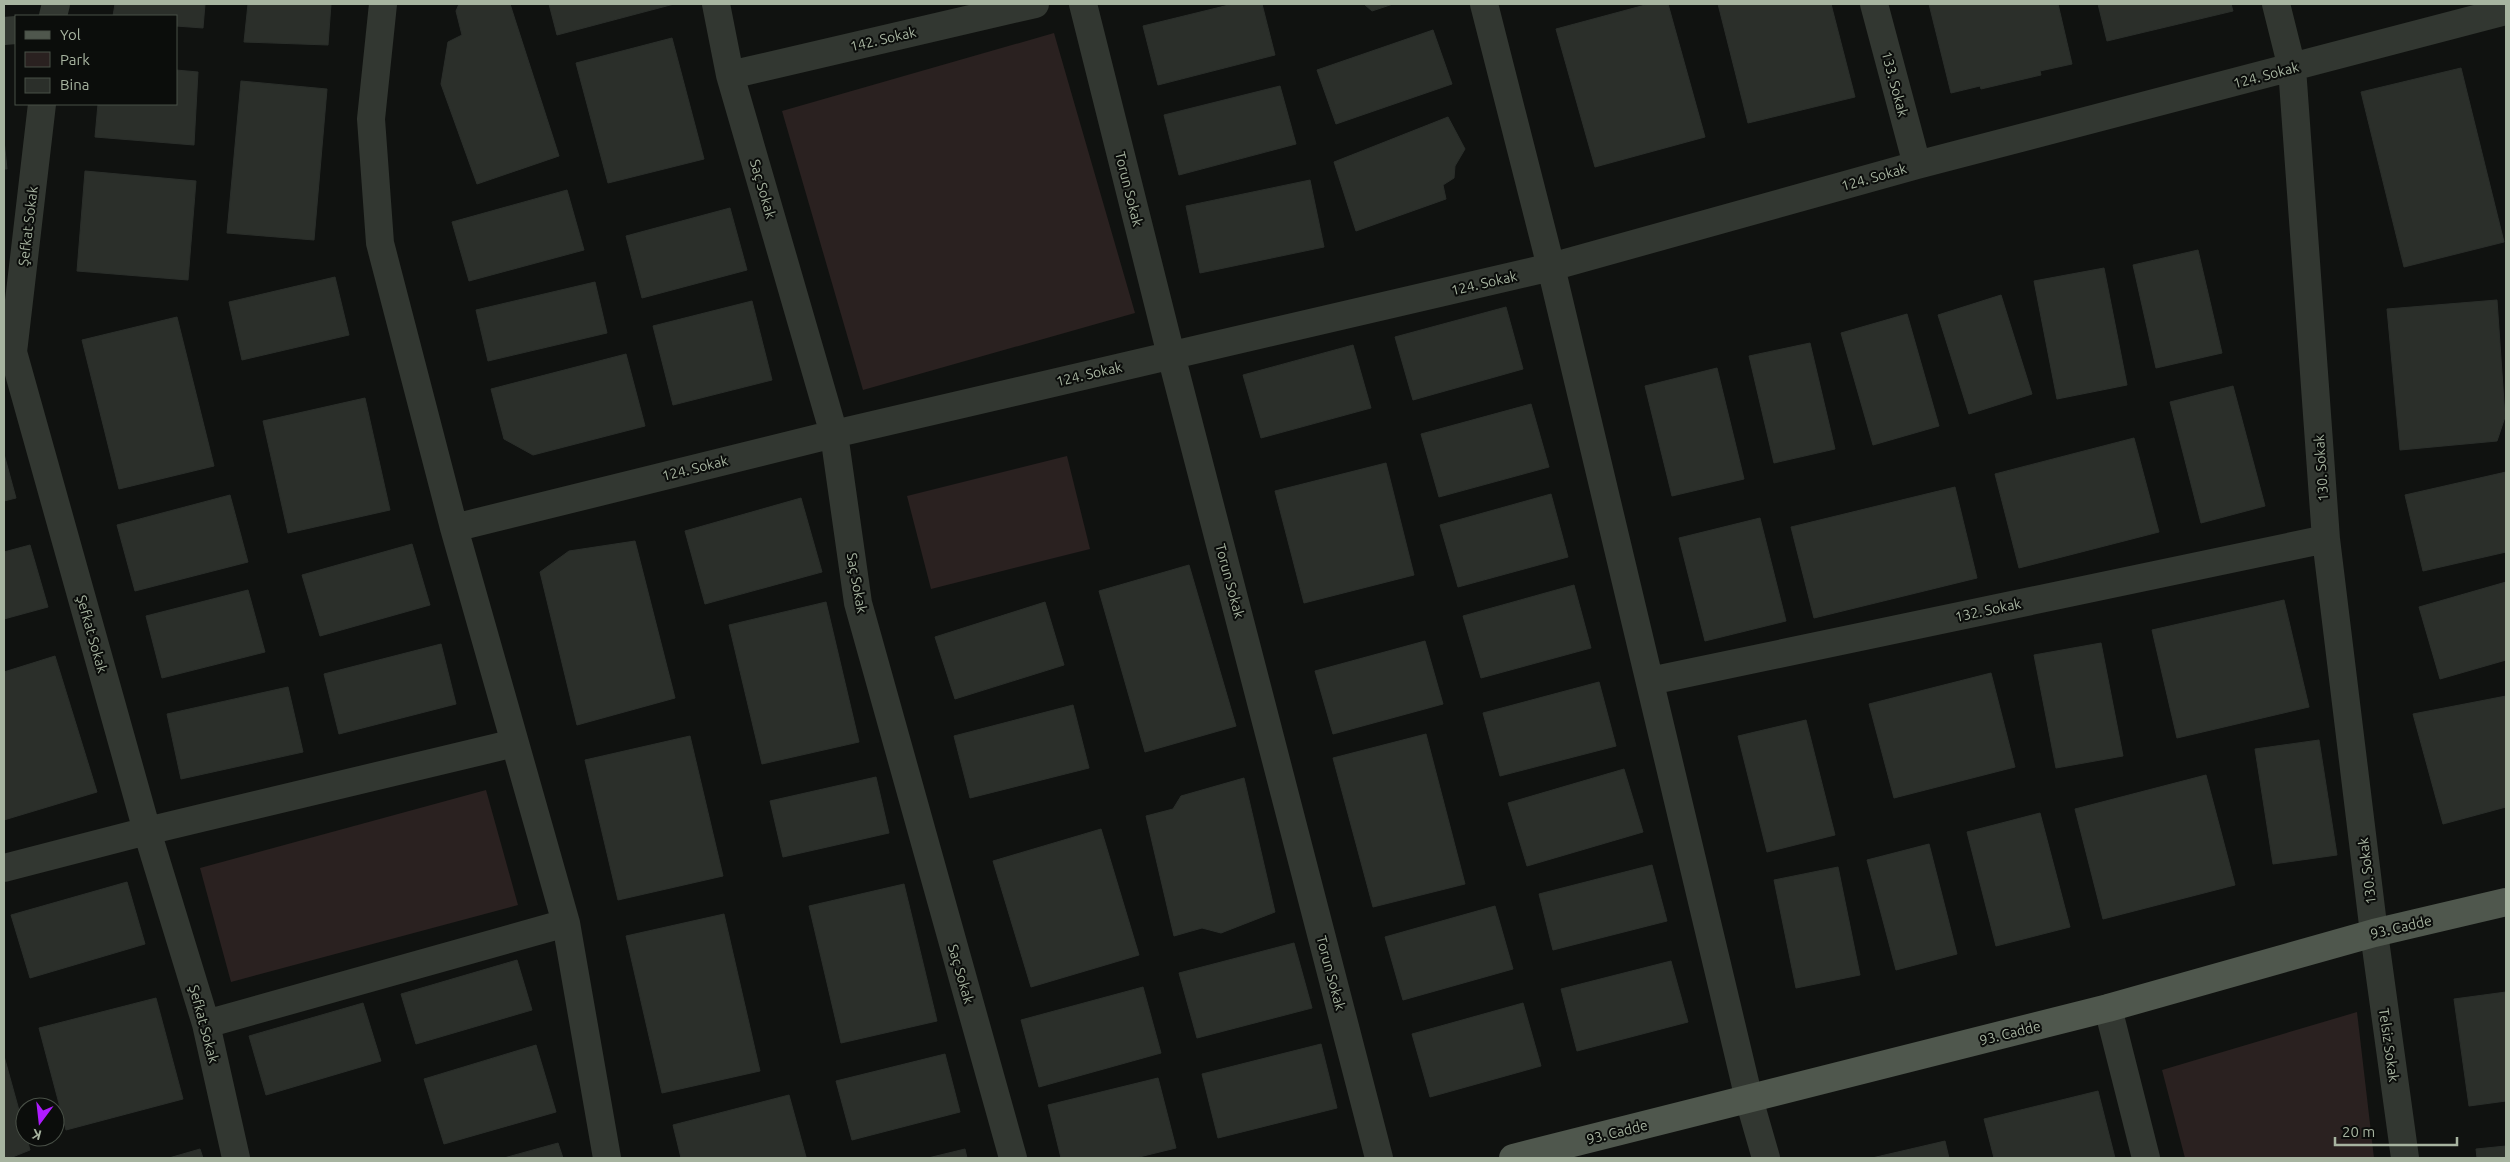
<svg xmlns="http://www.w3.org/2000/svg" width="2510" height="1162" font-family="Ubuntu,sans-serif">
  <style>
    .green { fill: #2a2120 }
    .building { fill: #2b2f2a; stroke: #2a2e2a }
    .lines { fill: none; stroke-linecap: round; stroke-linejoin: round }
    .minor { stroke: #323731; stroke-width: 28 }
    .major { stroke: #4f574d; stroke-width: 28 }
    .labels { text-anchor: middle; stroke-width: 4; stroke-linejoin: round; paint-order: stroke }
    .street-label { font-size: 14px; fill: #a7b4a0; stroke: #0b0d0b }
  </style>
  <rect width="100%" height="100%" fill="#101210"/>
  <path class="green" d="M1054 33 1135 313 863 390 782 111Z
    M1067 456 1090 549 931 589 907 496Z
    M486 790 518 905 231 982 200 868Z
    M2357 1012 2374 1158H2185L2162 1070Z"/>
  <path class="building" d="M115 4H205L203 28 176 26V16H113Z
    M248 4H331L328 45 244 42Z
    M459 4H510L559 156 477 184 441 84 448 42 462 35 456 11Z
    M549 4H674L557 35Z
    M1233 4H1262L1275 55 1158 85 1143 26Z
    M1364 4H1393L1372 11Z
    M1649 4H1668L1705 137 1595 167 1556 29Z
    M1718 4H1831L1855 97 1748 123Z
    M1929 4H2058L2072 64 2040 71 2041 75 1981 89 1980 86 1951 93Z
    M2098 4H2231L2233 11 2107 41Z
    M1433 30 1452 84 1336 124 1317 70Z
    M672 38 704 159 608 183 576 63Z
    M2461 68 2504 242 2404 267 2361 92Z
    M176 70 198 72 194 145 95 137 98 104H176Z
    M241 81 327 89 314 240 227 233Z
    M1280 86 1296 144 1179 175 1164 115Z
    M1448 117 1465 149 1455 166 1454 178 1443 185 1446 199 1356 231 1334 162Z
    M4 140 7 169H4Z
    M85 171 196 181 188 280 77 271Z
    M1310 180 1324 247 1200 273 1186 206Z
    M567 190 584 250 469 281 452 222Z
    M730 208 747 270 642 298 626 236Z
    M2198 250 2222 353 2156 368 2133 265Z
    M2104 268 2127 385 2057 399 2034 281Z
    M335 277 349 335 242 360 229 302Z
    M595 282 607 333 488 361 476 310Z
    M2001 295 2032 394 1969 414 1938 315Z
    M2497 300 2505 417 2497 441 2400 450 2387 309Z
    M752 301 772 380 673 405 653 326Z
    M1506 307 1523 369 1413 400 1395 337Z
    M1907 314 1939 426 1873 445 1841 333Z
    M177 317 214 466 119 489 82 340Z
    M1810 343 1835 449 1774 463 1749 356Z
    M1353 345 1371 408 1261 438 1243 375Z
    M626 354 645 426 533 455 504 439 491 389Z
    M1717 368 1744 479 1672 496 1645 386Z
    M2233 386 2265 506 2201 523 2170 402Z
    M365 398 390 510 288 533 263 421Z
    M1531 404 1549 467 1439 497 1421 434Z
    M2134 438 2159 532 2019 568 1995 474Z
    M4 454 16 498 4 501Z
    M1386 463 1414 575 1304 603 1275 491Z
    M2506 472V552L2423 571 2405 495Z
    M1955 487 1977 578 1814 618 1791 527Z
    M1551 494 1568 557 1458 587 1440 525Z
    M230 495 248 562 135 591 117 525Z
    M801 498 822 572 705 604 685 531Z
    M1760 518 1786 621 1705 641 1679 538Z
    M635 541 675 698 577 725 540 572 569 551Z
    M412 544 430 605 320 636 302 575Z
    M30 545 48 607 4 619V552Z
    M1189 565 1236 726 1145 752 1099 591Z
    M2506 582V660L2440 679 2419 607Z
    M1574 585 1591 648 1481 678 1463 616Z
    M248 590 265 652 162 678 146 616Z
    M2284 600 2309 707 2177 738 2152 630Z
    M826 602 859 742 762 764 729 625Z
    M1045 602 1064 665 955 699 935 637Z
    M1425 641 1443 704 1333 734 1315 671Z
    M2101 643 2123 756 2056 768 2034 655Z
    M441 644 456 704 339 734 324 674Z
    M55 656 97 792 4 820V672Z
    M1991 673 2015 767 1894 798 1869 704Z
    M1599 682 1616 746 1500 776 1483 713Z
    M288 687 303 752 181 779 167 714Z
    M2506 696V807L2443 824 2413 714Z
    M1073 705 1089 768 970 798 954 736Z
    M1806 720 1835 835 1767 852 1738 736Z
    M1426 734 1465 884 1373 907 1333 758Z
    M690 736 723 876 618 900 585 760Z
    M2319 740 2337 855 2273 864 2255 749Z
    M1624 769 1643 832 1527 866 1508 803Z
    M2206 775 2235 885 2103 919 2075 809Z
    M876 777 889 833 783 857 770 801Z
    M1244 778 1275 912 1221 933 1202 928 1174 936 1146 816 1173 809 1181 796Z
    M2040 813 2070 927 1996 946 1967 832Z
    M1101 829 1139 955 1031 987 993 861Z
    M1929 844 1957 954 1896 970 1867 860Z
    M1652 865 1667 921 1553 950 1539 894Z
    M1838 867 1860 975 1796 988 1774 880Z
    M127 882 145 944 30 978 11 915Z
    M904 884 937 1021 841 1043 809 906Z
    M1495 906 1513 969 1403 1000 1385 937Z
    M724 914 760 1071 662 1093 626 936Z
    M1294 943 1312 1008 1197 1038 1179 973Z
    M517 960 532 1010 416 1044 401 994Z
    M1671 961 1688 1022 1577 1051 1561 989Z
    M1143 987 1161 1053 1039 1087 1021 1020Z
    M2506 992V1101L2469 1106 2454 999Z
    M156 998 183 1099 66 1130 39 1028Z
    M363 1003 381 1061 266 1095 249 1036Z
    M1523 1003 1541 1066 1430 1097 1412 1034Z
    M1321 1044 1337 1108 1218 1138 1202 1074Z
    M536 1045 556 1112 444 1144 424 1079Z
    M945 1054 960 1112 852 1140 836 1081Z
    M4 1056 30 1150 10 1158H4Z
    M1158 1078 1176 1148 1135 1158H1061L1048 1105Z
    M2098 1091 2115 1158H1994L1984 1119Z
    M789 1095 806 1157 681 1158 673 1125Z
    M1945 1141 1949 1158H1872Z
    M558 1143 563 1158H504Z
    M2506 1146V1158H2477L2476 1149Z
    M200 1149 203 1158H169Z
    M965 1149 967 1158H928Z"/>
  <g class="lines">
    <path class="minor" d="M383 4 371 119 380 243 454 528 566 923 607 1158
      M716 4 730 75 834 434 858 603 1013 1158
      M1083 4 1171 355 1379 1158
      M1484 4 1551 267 1749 1099 1766 1158
      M1874 4 1917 165
      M2276 4 2292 68 2326 539 2374 933 2405 1158
      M53 16 56 4
      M4 31 16 30
      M730 75 1035 4
      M42 104 13 352 147 831 206 1024 236 1158
      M454 528 834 434 1551 267 1917 165 2506 11
      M1650 681 2326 539
      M4 868 147 831 515 743
      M2108 1008 2146 1158
      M206 1024 566 923"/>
    <path class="major" d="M1513 1158 2108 1008 2374 933 2506 902"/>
  </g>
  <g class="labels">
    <g class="street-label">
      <text transform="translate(883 39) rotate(-13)" y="5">142. Sokak</text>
      <text transform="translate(2266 75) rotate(-15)" y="5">124. Sokak</text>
      <text transform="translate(1895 84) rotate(75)" y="5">133. Sokak</text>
      <text transform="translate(1874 177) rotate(-16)" y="5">124. Sokak</text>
      <text transform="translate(763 189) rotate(74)" y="5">Saç Sokak</text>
      <text transform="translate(1129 189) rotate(76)" y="5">Torun Sokak</text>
      <text transform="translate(28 226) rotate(-83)" y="5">Şefkat Sokak</text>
      <text transform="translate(1484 283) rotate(-13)" y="5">124. Sokak</text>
      <text transform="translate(1089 374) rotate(-13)" y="5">124. Sokak</text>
      <text transform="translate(695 468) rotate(-14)" y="5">124. Sokak</text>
      <text transform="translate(2321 468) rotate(-94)" y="5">130. Sokak</text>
      <text transform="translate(1230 581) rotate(75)" y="5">Torun Sokak</text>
      <text transform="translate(857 583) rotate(80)" y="5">Saç Sokak</text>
      <text transform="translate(1988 610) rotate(-12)" y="5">132. Sokak</text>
      <text transform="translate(92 634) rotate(74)" y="5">Şefkat Sokak</text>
      <text transform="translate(2367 871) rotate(-97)" y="5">130. Sokak</text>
      <text transform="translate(2401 927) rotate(-13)" y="5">93. Cadde</text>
      <text transform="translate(1331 973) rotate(75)" y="5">Torun Sokak</text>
      <text transform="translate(961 974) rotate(74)" y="5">Saç Sokak</text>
      <text transform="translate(204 1024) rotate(75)" y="5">Şefkat Sokak</text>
      <text transform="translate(2010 1033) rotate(-14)" y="5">93. Cadde</text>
      <text transform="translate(2389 1045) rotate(82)" y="5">Telsiz Sokak</text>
      <text transform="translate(1617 1132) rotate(-14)" y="5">93. Cadde</text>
    </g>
  </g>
  <rect width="2510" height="1162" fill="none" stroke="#a7b4a0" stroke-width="10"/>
  <rect x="15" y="15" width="162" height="90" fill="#0b0d0b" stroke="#495047"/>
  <rect x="25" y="31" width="25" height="8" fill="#4f574d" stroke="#495047"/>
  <text x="60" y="40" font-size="15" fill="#a7b4a0">Yol</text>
  <rect x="25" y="52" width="25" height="15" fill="#2a2120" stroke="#495047"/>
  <text x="60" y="65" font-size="15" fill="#a7b4a0">Park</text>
  <rect x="25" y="78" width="25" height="15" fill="#2b2f2a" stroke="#495047"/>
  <text x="60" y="90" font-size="15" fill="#a7b4a0">Bina</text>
  <g transform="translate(40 1122) rotate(195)"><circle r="24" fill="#0b0d0b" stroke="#495047"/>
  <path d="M0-4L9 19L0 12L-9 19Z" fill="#af1bff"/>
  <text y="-8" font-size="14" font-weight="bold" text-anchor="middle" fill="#a7b4a0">K</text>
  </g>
  <path d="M2335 1137v8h122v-8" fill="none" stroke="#a7b4a0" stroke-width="2.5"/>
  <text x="2342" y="1137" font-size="15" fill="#a7b4a0" stroke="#0b0d0b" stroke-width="4" paint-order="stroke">20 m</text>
</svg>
